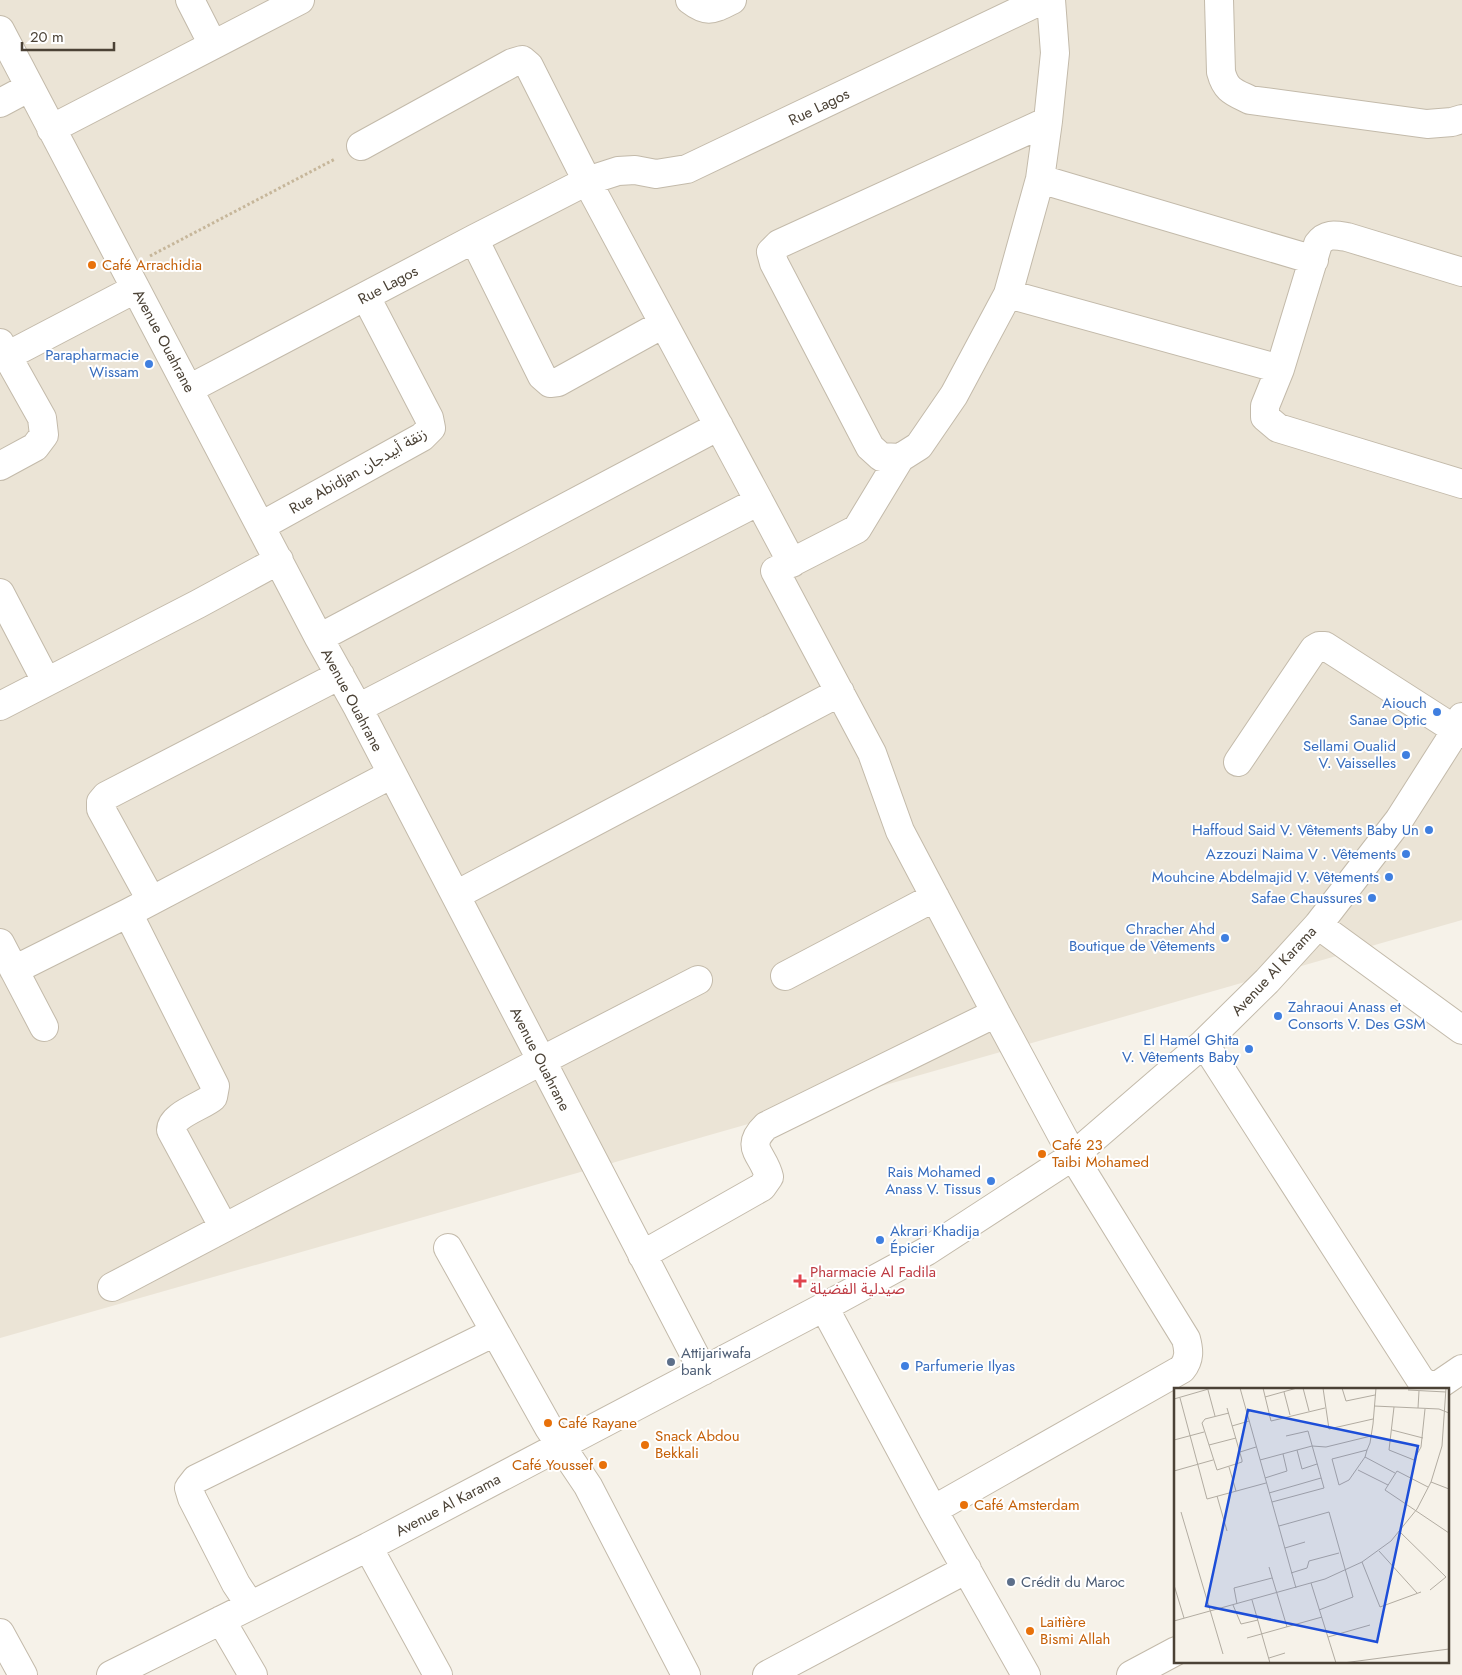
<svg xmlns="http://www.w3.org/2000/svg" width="1462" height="1675" font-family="Jost,'Noto Sans Arabic',sans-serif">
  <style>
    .residential { fill: #ebe4d6 }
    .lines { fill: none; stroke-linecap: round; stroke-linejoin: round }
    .minor-casing { stroke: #c3baaa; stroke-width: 30 }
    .path { stroke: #c6b69a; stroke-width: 3; stroke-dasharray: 2.5 2.5; stroke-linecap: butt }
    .minor { stroke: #fff; stroke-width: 28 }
    .food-dot { fill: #e8710a; stroke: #fff; stroke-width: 2 }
    .shop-dot { fill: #3f7fe0; stroke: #fff; stroke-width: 2 }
    .health-dot { fill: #e0444e; stroke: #fff; stroke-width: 2 }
    .service-dot { fill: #5c6f8a; stroke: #fff; stroke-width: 2 }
    .labels { text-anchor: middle; stroke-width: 4; stroke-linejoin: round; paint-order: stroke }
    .street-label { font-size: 15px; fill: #4b4236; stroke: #fff }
    .food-label { font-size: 15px; fill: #c56008; stroke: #fff; text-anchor: start }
    .shop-label { font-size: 15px; fill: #366cbe; stroke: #fff; text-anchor: end }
    .health-label { font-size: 15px; fill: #be3a42; stroke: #fff; text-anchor: start }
    .service-label { font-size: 15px; fill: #4e5e75; stroke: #fff; text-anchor: start }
    .inset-road { fill: none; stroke: #b2aca1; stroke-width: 1 }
    .view { fill: #1d4ed8; fill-opacity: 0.15; stroke: #1d4ed8; stroke-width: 2.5 }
    .inset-edge { fill: none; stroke: #4b4236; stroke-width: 2.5 }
  </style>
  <rect width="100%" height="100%" fill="#f6f2e9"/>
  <path class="residential" d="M0 0H1462V920L0 1338Z"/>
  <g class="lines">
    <g class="minor-casing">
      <path id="minor" d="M190 0 213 45
        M690 0C708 14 713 9 732 0
        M1219 0 1221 72C1226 91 1234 92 1250 100L1427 124 1452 122 1462 119
        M0 30 319 638 358 708 703 1371
        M0 103 30 87
        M1048 121 779 244 771 252 774 263 870 447 881 457 900 458 919 446 954 395 1008 294 1040 179 1048 121 1055 53 1051 0
        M51 129 300 0
        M1040 179 1314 260
        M474 239 542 376 550 383 558 382 663 324
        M1462 272 1347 237C1335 235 1326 233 1318 244L1280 369 1265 406V417L1278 428 1462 484
        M1008 294 1280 369
        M0 343 42 418 44 435 35 447 0 466
        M7 356 135 289
        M189 389 474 239 587 181 618 171 635 170 656 174 687 169 1042 0
        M900 458 857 529 775 571 872 753 900 831 996 1013 1073 1156 1186 1339C1189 1350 1190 1359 1182 1369L933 1510
        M759 501 792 563
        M261 526 422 437 431 428 429 418 366 297
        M0 593 46 681
        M319 638 719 426
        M0 706 198 604 279 560
        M358 708 759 501 587 181 529 66 522 60 512 63 361 146
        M1238 762 1314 649 1319 646H1325L1462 734
        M456 895 840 692
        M151 900 101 809V802L106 796 340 675
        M128 913 215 1086 213 1097C203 1106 171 1115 171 1130L224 1228
        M1318 925 1462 1030
        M0 943 44 1027
        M14 970 128 913 392 774
        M785 976 935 897
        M1204 1043 1420 1379 1428 1386 1440 1384 1462 1369
        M448 1248 549 1428 588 1486 686 1675
        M642 1255 762 1187 769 1177C764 1154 743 1148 766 1126L996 1013
        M112 1287 541 1061 698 980
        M824 1307 933 1510 1026 1675
        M368 1547 438 1675
        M250 1605 236 1584 192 1498 189 1488 196 1479 495 1332
        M221 1620 253 1675
        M0 1633 23 1675
        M111 1675 368 1547 824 1307 927 1251 1073 1156 1204 1043 1267 981 1318 925 1399 820 1448 743 1462 717
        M767 1675 967 1569
        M1131 1675 1176 1651"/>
    </g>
    <path class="path" d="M150 256 335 159"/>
    <use href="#minor" class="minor"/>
  </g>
  <g class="food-dot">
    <circle cx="92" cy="265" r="5"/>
    <circle cx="1042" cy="1154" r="5"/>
    <circle cx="548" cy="1423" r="5"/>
    <circle cx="645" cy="1445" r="5"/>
    <circle cx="603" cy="1465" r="5"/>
    <circle cx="964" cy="1505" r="5"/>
    <circle cx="1030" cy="1631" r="5"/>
  </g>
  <g class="shop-dot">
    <circle cx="149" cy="364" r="5"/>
    <circle cx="1437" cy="712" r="5"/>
    <circle cx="1406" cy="755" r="5"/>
    <circle cx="1429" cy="830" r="5"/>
    <circle cx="1406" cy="854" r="5"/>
    <circle cx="1389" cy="877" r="5"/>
    <circle cx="1372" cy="898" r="5"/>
    <circle cx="1225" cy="938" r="5"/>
    <circle cx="1278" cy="1016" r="5"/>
    <circle cx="1249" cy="1049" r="5"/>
    <circle cx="991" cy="1181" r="5"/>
    <circle cx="880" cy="1240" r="5"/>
    <circle cx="905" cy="1366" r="5"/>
  </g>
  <path class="health-dot" d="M797.5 1273.5h5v5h5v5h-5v5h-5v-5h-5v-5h5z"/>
  <g class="service-dot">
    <circle cx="671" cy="1362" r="5"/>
    <circle cx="1011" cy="1582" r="5"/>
  </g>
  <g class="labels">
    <g class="street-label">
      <text transform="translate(819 107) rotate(-26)" y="5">Rue Lagos</text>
      <text transform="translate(388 285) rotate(-28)" y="5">Rue Lagos</text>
      <text transform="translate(164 341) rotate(62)" y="5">Avenue Ouahrane</text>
      <text transform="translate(358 471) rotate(-30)" y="5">Rue Abidjan زنقة أبيدجان</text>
      <text transform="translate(352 700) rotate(62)" y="5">Avenue Ouahrane</text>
      <text transform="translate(1274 971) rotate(-47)" y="5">Avenue Al Karama</text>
      <text transform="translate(540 1059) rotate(63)" y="5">Avenue Ouahrane</text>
      <text transform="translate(448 1505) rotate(-28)" y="5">Avenue Al Karama</text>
    </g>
    <g class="food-label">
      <text x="102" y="270">Café Arrachidia</text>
      <text x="1052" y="1150">Café 23<tspan x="1052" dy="17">Taibi Mohamed</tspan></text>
      <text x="558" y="1428">Café Rayane</text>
      <text x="655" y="1441">Snack Abdou<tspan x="655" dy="17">Bekkali</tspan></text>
      <text x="593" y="1470" text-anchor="end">Café Youssef</text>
      <text x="974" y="1510">Café Amsterdam</text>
      <text x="1040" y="1627">Laitière<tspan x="1040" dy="17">Bismi Allah</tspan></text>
    </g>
    <g class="shop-label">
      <text x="139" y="360">Parapharmacie<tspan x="139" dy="17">Wissam</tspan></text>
      <text x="1427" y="708">Aiouch<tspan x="1427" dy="17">Sanae Optic</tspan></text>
      <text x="1396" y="751">Sellami Oualid<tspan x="1396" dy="17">V. Vaisselles</tspan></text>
      <text x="1419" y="835">Haffoud Said V. Vêtements Baby Un</text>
      <text x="1396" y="859">Azzouzi Naima V . Vêtements</text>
      <text x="1379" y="882">Mouhcine Abdelmajid V. Vêtements</text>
      <text x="1362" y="903">Safae Chaussures</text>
      <text x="1215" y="934">Chracher Ahd<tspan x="1215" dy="17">Boutique de Vêtements</tspan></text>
      <text x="1288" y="1012" text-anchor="start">Zahraoui Anass et<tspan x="1288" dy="17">Consorts V. Des GSM</tspan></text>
      <text x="1239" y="1045">El Hamel Ghita<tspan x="1239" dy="17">V. Vêtements Baby</tspan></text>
      <text x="981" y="1177">Rais Mohamed<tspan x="981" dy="17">Anass V. Tissus</tspan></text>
      <text x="890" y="1236" text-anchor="start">Akrari Khadija<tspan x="890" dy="17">Épicier</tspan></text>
      <text x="915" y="1371" text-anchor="start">Parfumerie Ilyas</text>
    </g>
    <g class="health-label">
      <text x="810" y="1277">Pharmacie Al Fadila<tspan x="810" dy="17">صيدلية الفضيلة</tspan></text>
    </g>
    <g class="service-label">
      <text x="681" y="1358">Attijariwafa<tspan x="681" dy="17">bank</tspan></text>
      <text x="1021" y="1587">Crédit du Maroc</text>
    </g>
  </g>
  <g transform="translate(1174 1388)">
    <rect width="275" height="275" fill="#f6f2e9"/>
    <path class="inset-road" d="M66 0 122 200M89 0 97 33 151 20M129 0 135 23M149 0 155 41 199 31M168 0 172 13 201 7M34 2 41 28M234 2 272 4M110 4 116 27M91 9 123 0M6 10 33 111 92 95M0 11 38 0M200 18 265 21 275 25M220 19 215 62 240 72 247 59 251 21M53 20 68 72V74L43 82 28 35 31 31 55 25M244 20 245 3M58 38 75 33M218 42 249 50M0 52 30 44M35 57 62 50M123 62 128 81 143 76M193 62 158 71 165 97 175 92 191 69 193 62 196 55 199 36 202 0M66 64 82 59M191 69 221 85M86 72 138 58 152 59 197 48M55 79 62 103M184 82 214 97M0 83 39 72M91 90 113 83 109 66M257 94 275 101M254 99 223 83 211 102 275 145M95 105 147 90M43 108 53 143M98 114 150 100 134 43 112 48M7 124 49 266M105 138 155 124 179 209 145 222M226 144 272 189 256 202M111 160 131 154M205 163 243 205M188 174 206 219 247 204M95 179 113 239M117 185 133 180 135 173 165 165M137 195 162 275M0 197 10 230M78 212 96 275M63 216 60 200 98 190M59 217 67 236 84 232M0 233 151 191 188 174 217 153 243 121 257 94 268 58 272 0M154 249 196 237M73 250 148 229M95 270 111 265M169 275 275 261"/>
    <path class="view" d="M74 22 244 58 203 254 32 218Z"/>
    <rect width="275" height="275" class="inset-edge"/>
  </g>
  <path d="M22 42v8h92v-8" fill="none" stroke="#4b4236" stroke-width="2.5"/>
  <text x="30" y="42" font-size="15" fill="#4b4236" stroke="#ffffff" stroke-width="4" paint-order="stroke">20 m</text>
</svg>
